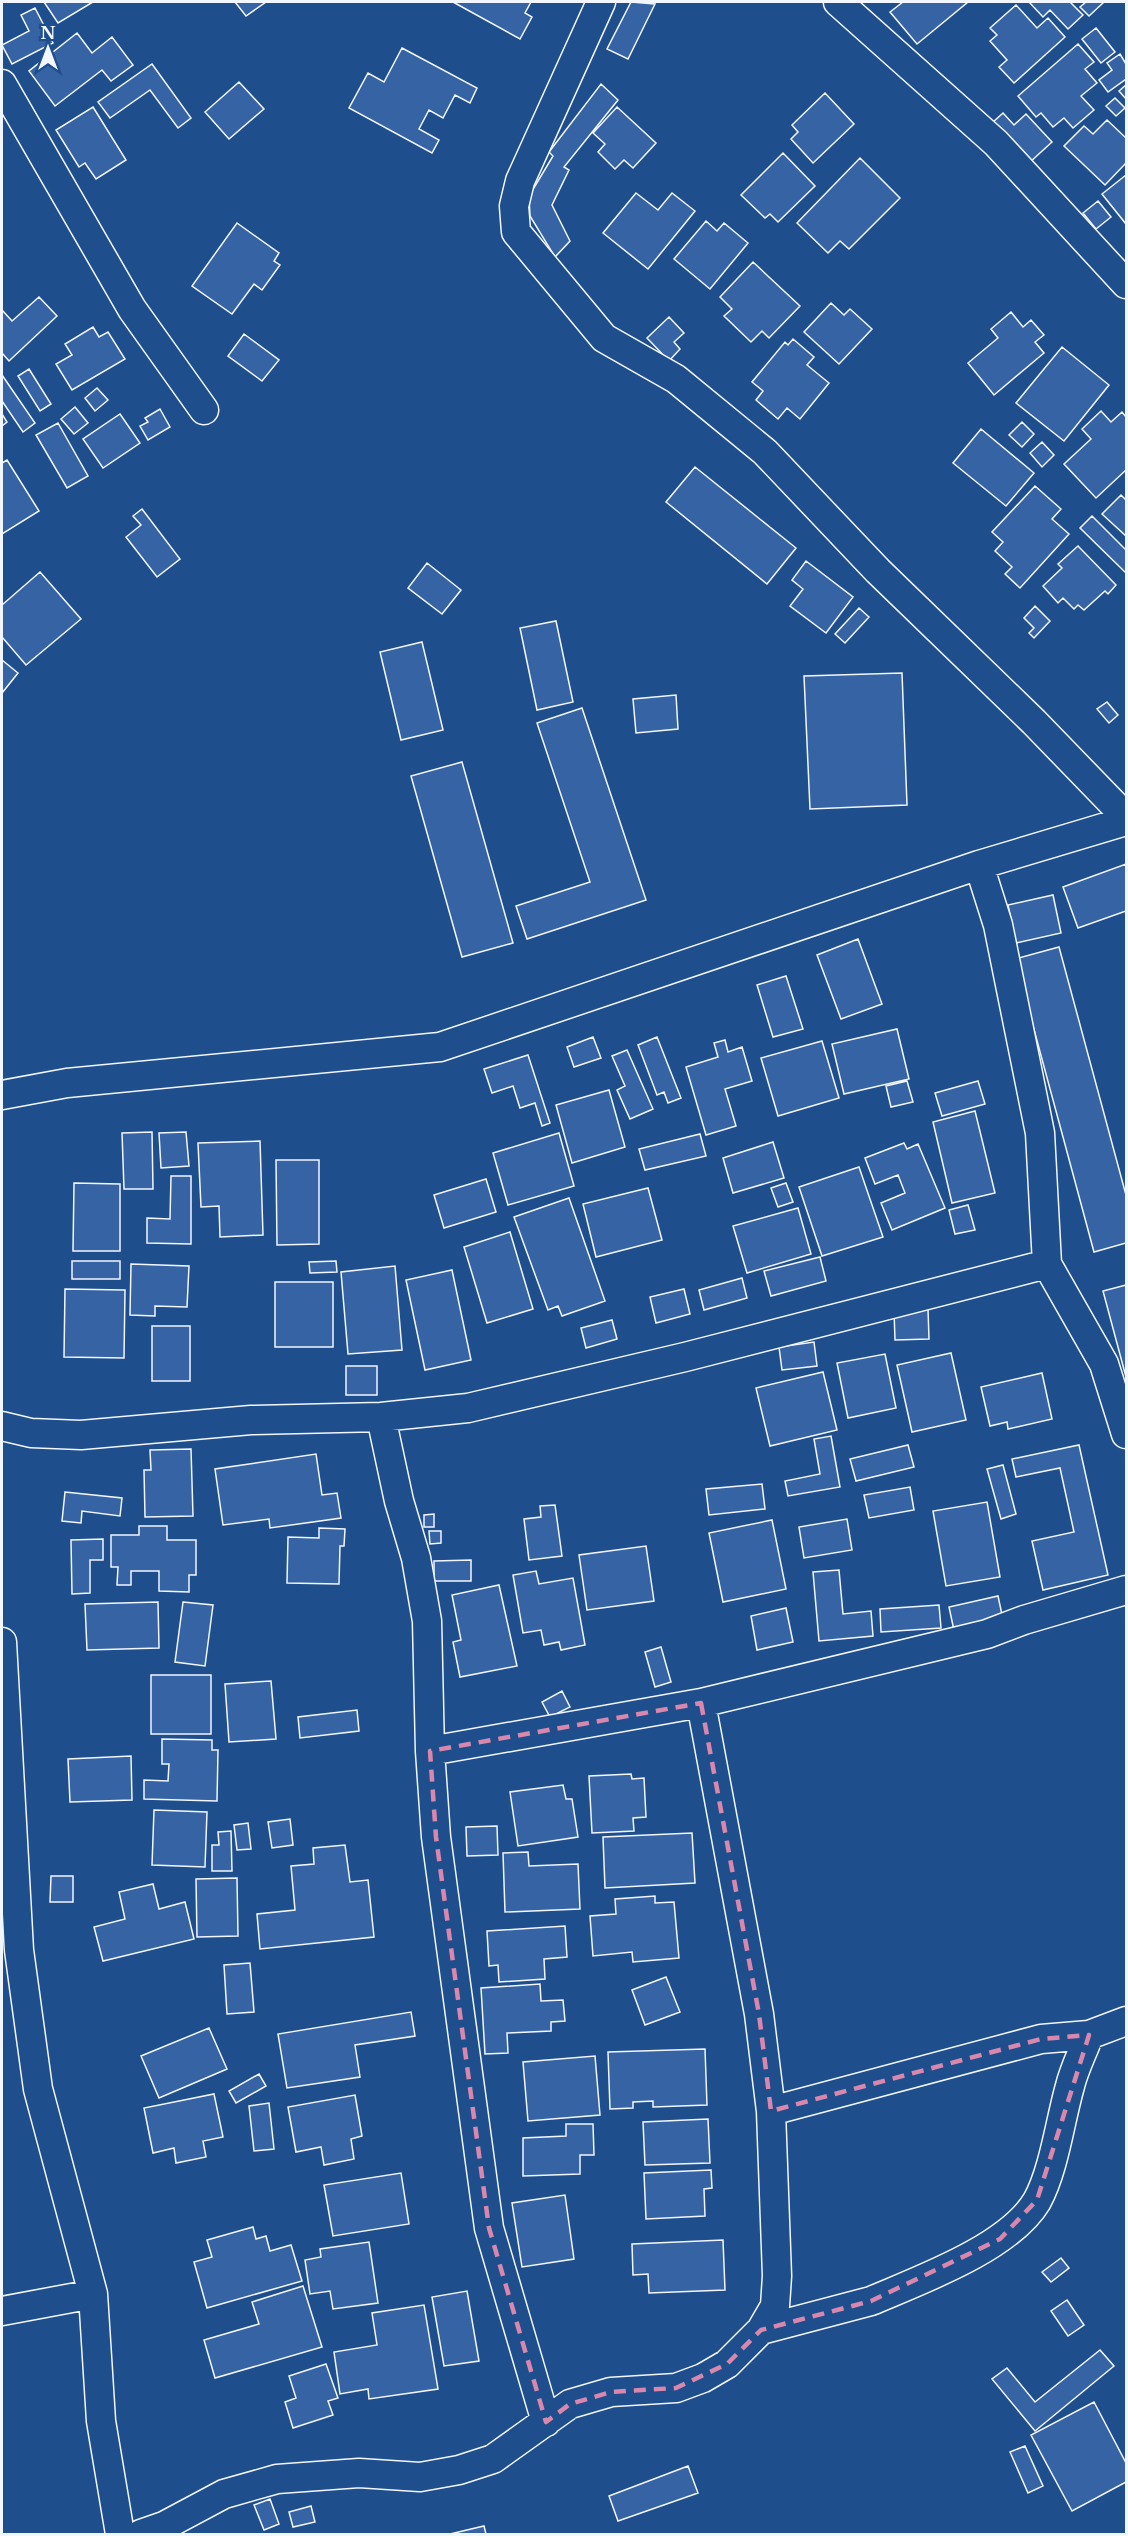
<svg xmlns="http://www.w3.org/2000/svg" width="1128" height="2536" font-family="'Libre Baskerville',serif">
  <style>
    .building { fill: #3563a3; stroke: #f2f6ff; stroke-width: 1.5 }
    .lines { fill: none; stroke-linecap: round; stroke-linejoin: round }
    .street-casing { stroke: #f2f6ff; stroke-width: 31 }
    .street { stroke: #1f4e8c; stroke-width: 28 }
    .marked { fill: none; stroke: #da87ad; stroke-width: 4.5; stroke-dasharray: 12 8; stroke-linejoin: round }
  </style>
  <rect width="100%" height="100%" fill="#1f4e8c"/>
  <path class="building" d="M44 2H93L58 23Z
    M235 2H266L246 16Z
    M453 2H531L525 13 532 17 520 39Z
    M631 2 655 4 628 59 607 49Z
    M903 2H968L917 44 890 12Z
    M1029 2H1070L1083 15 1068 29 1050 10 1043 17Z
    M1086 2H1104L1089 16 1080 7Z
    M1016 5 1037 28 1048 18 1065 37 1014 83 999 67 1007 60 990 41 997 35 990 28Z
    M35 8 53 43 12 64 2 45 29 31 21 15Z
    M1096 28 1115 52 1101 63 1082 39Z
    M77 33 92 53 112 37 133 65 111 81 102 70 55 106 29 71Z
    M1078 44 1094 62 1085 69 1097 83 1081 96 1094 110 1073 128 1064 118 1053 127 1041 113 1036 117 1018 96Z
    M402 48 477 88 470 103 455 95 443 118 429 110 419 129 439 140 432 153 349 108 368 73 384 82Z
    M1120 54 1126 64V79L1108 92 1099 80 1112 70 1107 63Z
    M152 64 191 118 178 128 150 90 110 118 98 102Z
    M239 82 264 109 229 139 205 112Z
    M601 84 618 100 564 167 569 170 552 205 570 241 555 257 530 216 529 196 553 156 549 152Z
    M1126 85V99L1119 91Z
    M825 93 854 124 813 163 791 139 798 132 792 125Z
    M1115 98 1125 108 1116 116 1106 106Z
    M93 107 126 160 96 179 85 163 79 167 56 130Z
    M617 107 656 143 633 168 624 160 615 169 598 152 605 144 593 133Z
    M1003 113 1014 125 1026 114 1052 142 1029 163 992 123Z
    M1107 120 1126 138V163L1105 185 1064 146 1084 126 1093 134Z
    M783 153 815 186 778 222 770 214 765 218 741 195Z
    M860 158 900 198 849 249 840 241 828 253 797 223Z
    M1126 175V224L1102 194Z
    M636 193 658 210 672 193 695 211 648 269 603 233Z
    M1098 201 1111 217 1096 229 1083 213Z
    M706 221 717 231 724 223 748 243 710 289 674 259Z
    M237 223 279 253 274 261 280 265 262 290 254 284 232 314 192 286Z
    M753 262 800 306 769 338 762 331 751 342 724 316 732 309 720 297Z
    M39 297 57 316 9 361 2 353V310L12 321Z
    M831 303 844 315 850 309 872 329 839 364 804 332Z
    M1011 312 1023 327 1031 320 1044 335 1035 342 1044 353 994 395 968 363 998 338 991 329Z
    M669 317 684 333 674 342 680 349 669 361 647 338Z
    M93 327 99 337 108 332 125 359 72 390 56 364 72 355 65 344Z
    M244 334 279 360 262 381 228 356Z
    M793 339 814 357 807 365 829 383 800 419 787 408 778 419 756 400 763 391 752 382 785 342 788 345Z
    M1062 347 1109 385 1064 441 1016 403Z
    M29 369 51 404 40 411 18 376Z
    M2 375 35 423 23 432 2 401Z
    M97 388 108 400 95 411 85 398Z
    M75 407 88 423 74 434 61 419Z
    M160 409 170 427 148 440 140 426 148 422 145 418Z
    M1101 411 1111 422 1122 412 1126 417V470L1096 498 1064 464 1091 439 1082 429Z
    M2 414 7 422 2 426Z
    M120 414 140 443 103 468 83 439Z
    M1022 422 1034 434 1022 447 1009 435Z
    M58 423 88 476 67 488 36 435Z
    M981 429 1034 473 1006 506 953 463Z
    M1042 442 1054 455 1042 467 1030 453Z
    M7 460 39 511 2 534V463Z
    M695 467 796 548 767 584 666 502Z
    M1035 486 1061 509 1052 519 1069 534 1020 588 1005 574 1012 567 995 551 1003 542 992 532Z
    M1121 495 1126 500V536L1102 514Z
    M142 509 180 559 157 577 126 537 141 525 133 516Z
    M1092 516 1126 550V573L1080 528Z
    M1078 546 1116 585 1108 594 1105 591 1084 610 1078 605 1074 609 1063 598 1058 603 1043 586 1062 568 1058 564Z
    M806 561 853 597 826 633 790 606 803 589 792 580Z
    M427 563 461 590 442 614 408 588Z
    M40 572 81 619 26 665 2 637V605Z
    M1035 606 1050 621 1034 638 1029 633 1034 628 1024 618Z
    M859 608 869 617 845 643 835 634Z
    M556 621 573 702 537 710 520 628Z
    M422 642 443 730 401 740 380 652Z
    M2 660 18 673 2 693Z
    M902 673 907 805 810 809 804 676Z
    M676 695 678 729 636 733 633 699Z
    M1107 702 1118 715 1109 723 1097 709Z
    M582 708 646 900 527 939 516 906 590 882 537 723Z
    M462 762 513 943 462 957 411 776Z
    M1126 864V911L1078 928 1063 887Z
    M1053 895 1061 933 1016 943 1008 905Z
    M858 939 882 1004 841 1019 817 955Z
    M1059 947 1126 1195V1243L1094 1252 1015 959Z
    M786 976 803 1029 773 1037 757 985Z
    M897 1029 909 1079 844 1094 832 1044Z
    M593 1037 601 1058 574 1067 567 1047Z
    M657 1037 681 1098 668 1103 664 1092 657 1095 638 1045Z
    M725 1040 728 1052 742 1047 752 1081 725 1089 736 1126 706 1135 686 1067 718 1057 714 1043Z
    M822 1041 839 1098 778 1116 761 1058Z
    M627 1050 653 1109 630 1119 617 1090 625 1086 612 1056Z
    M528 1055 550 1123 542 1126 535 1103 520 1108 513 1086 492 1093 484 1069Z
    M907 1081 913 1102 891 1107 886 1086Z
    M978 1081 985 1104 942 1116 935 1093Z
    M609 1090 625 1147 572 1163 556 1105Z
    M975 1111 995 1193 952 1203 933 1122Z
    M152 1132 153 1189H124L122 1133Z
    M186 1132 189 1166 161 1168 159 1133Z
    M559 1133 574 1186 508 1205 493 1153Z
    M700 1134 706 1156 645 1170 639 1149Z
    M260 1141 263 1235 220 1237 219 1206 201 1207 198 1143Z
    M773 1142 784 1178 733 1193 723 1158Z
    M904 1143 907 1149 918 1144 945 1208 892 1230 881 1203 905 1193 898 1175 875 1184 865 1158Z
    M276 1160H319V1244L277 1245Z
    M859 1167 883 1237 822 1256 799 1187Z
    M171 1176H191V1244L147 1243V1218L170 1219Z
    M486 1179 496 1212 444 1228 434 1195Z
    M74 1183 120 1184V1251H73Z
    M786 1183 793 1202 778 1207 771 1188Z
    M648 1188 662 1240 596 1257 583 1204Z
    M569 1198 605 1301 562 1316 558 1306 548 1310 514 1217Z
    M968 1205 975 1230 955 1234 949 1210Z
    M798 1208 811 1254 747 1273 733 1226Z
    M510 1232 533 1309 487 1323 464 1247Z
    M820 1257 826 1281 771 1296 764 1271Z
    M72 1261H120V1279H72Z
    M336 1261 337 1272 310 1273 309 1262Z
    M131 1264 189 1266 187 1307 155 1306V1316L130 1315Z
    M395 1266 402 1350 348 1354 341 1272Z
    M452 1270 471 1360 425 1370 406 1280Z
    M742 1278 747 1298 704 1310 699 1290Z
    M275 1282H333V1347H275Z
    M1126 1285V1377L1103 1291Z
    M65 1289 125 1290 124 1358 64 1357Z
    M684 1289 690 1314 656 1323 650 1297Z
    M928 1309 929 1339 895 1340 894 1311Z
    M612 1320 617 1339 586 1348 581 1328Z
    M152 1326H190V1381H152Z
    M814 1342 817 1366 782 1370 779 1347Z
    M951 1353 966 1420 912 1432 897 1365Z
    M885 1354 896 1408 848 1418 837 1363Z
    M346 1366H377V1395H346Z
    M823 1372 837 1430 770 1446 756 1388Z
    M1042 1373 1052 1419 1008 1429 1007 1422 990 1426 981 1387Z
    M831 1436 840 1487 788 1496 785 1481 820 1474 814 1439Z
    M908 1445 914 1467 856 1481 850 1459Z
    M1079 1445 1108 1575 1043 1590 1032 1541 1074 1532 1060 1468 1016 1477 1012 1459Z
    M191 1449 193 1516 145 1517 144 1470H151L150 1450Z
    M316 1454 322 1495 337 1493 341 1518 270 1528 269 1519 223 1525 215 1469Z
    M1003 1465 1016 1514 1001 1519 987 1469Z
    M762 1484 765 1509 709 1515 706 1489Z
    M910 1487 914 1510 869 1518 864 1495Z
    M65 1492 122 1498 120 1516 82 1511 81 1523 62 1521Z
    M987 1502 1000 1577 946 1586 933 1511Z
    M555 1505 562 1556 529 1560 524 1519 541 1517 540 1506Z
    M434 1514V1527H424V1515Z
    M847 1519 852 1550 804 1558 799 1527Z
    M772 1520 786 1589 723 1602 709 1533Z
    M139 1526H167V1540H196V1575H189V1592L159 1591V1571H131V1585H117L118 1567H111V1535H139Z
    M319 1528 345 1529 344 1546H340L339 1584 287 1583 288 1537 319 1538Z
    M429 1531H441V1543L430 1544Z
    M103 1539V1560H90V1593L72 1594 71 1540Z
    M646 1546 654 1601 587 1610 579 1555Z
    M471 1560V1581H434V1561Z
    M839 1570 843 1614 871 1611 873 1636 819 1641 813 1572Z
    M536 1571 539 1584 573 1578 585 1645 561 1650 559 1642 544 1645 541 1630 523 1633 513 1575Z
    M499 1585 517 1666 460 1677 453 1642 461 1640 452 1595Z
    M998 1596 1004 1624 955 1635 949 1607Z
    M158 1602 159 1648 87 1650 85 1604Z
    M183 1602 213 1605 205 1666 175 1662Z
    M939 1605 941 1628 881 1632 880 1609Z
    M786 1608 793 1642 757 1650 751 1616Z
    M661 1647 671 1682 655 1687 645 1652Z
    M151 1675H211V1734H151Z
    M271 1681 276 1739 229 1742 225 1684Z
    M562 1691 570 1707 550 1717 542 1702Z
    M357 1710 359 1731 300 1738 298 1717Z
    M162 1739 212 1740V1750H218L217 1801 144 1799V1780L168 1781 169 1764H162Z
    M131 1756 132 1800 70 1802 68 1759Z
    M631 1774 632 1779 644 1778 646 1817 633 1818 634 1831 592 1833 589 1776Z
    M563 1785 566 1799H572L578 1837 518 1846 510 1792Z
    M154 1810 207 1812 205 1867 152 1865Z
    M290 1819 293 1845 272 1848 268 1822Z
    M248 1823 251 1849 237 1850 234 1825Z
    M497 1826 498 1855 467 1856 466 1827Z
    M231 1831 232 1871H212V1845H219L218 1832Z
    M692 1833 695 1883 605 1888 603 1837Z
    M345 1845 350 1882 368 1880 374 1937 260 1949 257 1914 295 1910 291 1866 314 1864 313 1848Z
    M528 1852 529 1866 578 1864 580 1909 505 1912 503 1853Z
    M51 1876H73V1902H50Z
    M237 1878 238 1936 197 1937 196 1879Z
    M153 1884 159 1909 185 1902 194 1939 103 1961 94 1927 125 1919 119 1892Z
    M655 1896V1903L674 1902 679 1958 633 1962 632 1952 593 1956 590 1916 616 1914 615 1899Z
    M565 1926 567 1957 544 1959 545 1979 499 1982 498 1965 489 1966 487 1931Z
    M250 1963 254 2012 227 2014 224 1965Z
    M666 1977 680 2012 645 2025 632 1990Z
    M540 1984 541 2001 563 2000 565 2021 551 2022V2031L507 2033 508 2053 485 2054 481 1988Z
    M411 2012 415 2036 355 2045 360 2077 287 2088 278 2034Z
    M209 2028 227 2069 159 2098 141 2056Z
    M705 2049 707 2105 653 2107V2101L633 2102V2108L610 2109 608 2052Z
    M595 2056 600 2115 528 2121 523 2062Z
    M259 2074 266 2086 236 2103 229 2091Z
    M214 2094 223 2137 203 2141 206 2157 176 2163 174 2148 153 2153 144 2108Z
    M355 2095 362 2136 351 2139 354 2159 324 2165 321 2147 296 2152 288 2107Z
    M269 2103 274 2149 254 2151 249 2106Z
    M708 2119 710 2163 645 2165 643 2122Z
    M566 2124H593L594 2155H580V2174L523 2176V2138L566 2136Z
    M711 2170 712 2188 704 2189 705 2216 646 2219 644 2173Z
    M401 2173 409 2224 333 2236 324 2185Z
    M565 2195 574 2259 522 2267 512 2203Z
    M253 2227 256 2239 266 2236 270 2251 291 2245 302 2281 207 2308 194 2262 212 2257 207 2240Z
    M723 2240 725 2290 649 2293 648 2274 633 2275 632 2244Z
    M369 2242 378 2303 333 2309 330 2291 310 2294 305 2260 321 2257 320 2249Z
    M1061 2258 1069 2268 1051 2282 1042 2272Z
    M303 2286 322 2347 215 2378 204 2340 259 2324 252 2302Z
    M467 2291 479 2361 444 2366 432 2297Z
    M1067 2300 1084 2325 1068 2336 1051 2311Z
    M424 2305 438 2389 369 2399 368 2389 340 2394 334 2352 377 2345 372 2313Z
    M1100 2350 1114 2366 1035 2431 992 2379 1007 2368 1035 2402Z
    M326 2364 338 2398 328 2401 333 2415 293 2428 285 2402 296 2398 289 2376Z
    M1094 2402 1126 2463V2482L1072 2511 1031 2435Z
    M1025 2446 1043 2486 1028 2493 1010 2452Z
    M688 2466 698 2493 618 2521 609 2496Z
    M270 2499 279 2524 264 2530 254 2505Z
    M311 2506 315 2522 293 2527 289 2512Z
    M484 2526 486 2534H450Z"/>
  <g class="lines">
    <g class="street-casing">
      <path id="street" d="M601 2 520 181 514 206 516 232 604 338 676 379 765 452 878 571 1034 722 1126 817
        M838 2 996 143 1126 284
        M2 84 132 309 204 410
        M979 865 998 925 1040 1133 1047 1264 1104 1364 1126 1434
        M2 1095 67 1083 440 1047 979 865 1126 821
        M381 1417 399 1501 416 1558 427 1621 430 1751 436 1837 489 2228 546 2422
        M2 1426 31 1433 81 1435 251 1420 381 1417 468 1408 685 1357 1047 1264
        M2 1642 19 1950 38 2089 93 2294 101 2421 120 2534
        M430 1751 701 1703 987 1634 1024 1620 1126 1590
        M771 2111 1041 2039 1089 2035 1126 2021
        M2 2311 93 2294
        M761 2330 871 2301C920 2280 1009 2248 1037 2201 1054 2170 1060 2121 1070 2086 1074 2069 1083 2052 1089 2035
        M141 2534 164 2526 224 2494 277 2479 359 2473 420 2477 459 2470 493 2459 570 2404 611 2392 676 2388 703 2378 727 2364 761 2330 775 2306 777 2276 771 2111 759 2014 701 1703"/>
    </g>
    <use href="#street" class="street"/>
  </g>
  <path class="marked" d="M701 1703 759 2014 771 2111 1041 2039 1089 2035 1037 2200 1000 2239 871 2301 761 2330 727 2364 676 2388 611 2392 570 2404 546 2422 489 2228 436 1837 430 1751Z"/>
  <rect width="1128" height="2536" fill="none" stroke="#f2f6ff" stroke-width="6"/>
  <g transform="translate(48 48)" stroke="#1f4e8c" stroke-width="4.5" paint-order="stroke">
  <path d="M0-4.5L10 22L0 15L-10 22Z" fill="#f2f6ff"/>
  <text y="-9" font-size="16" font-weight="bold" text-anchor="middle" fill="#f2f6ff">N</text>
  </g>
</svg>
